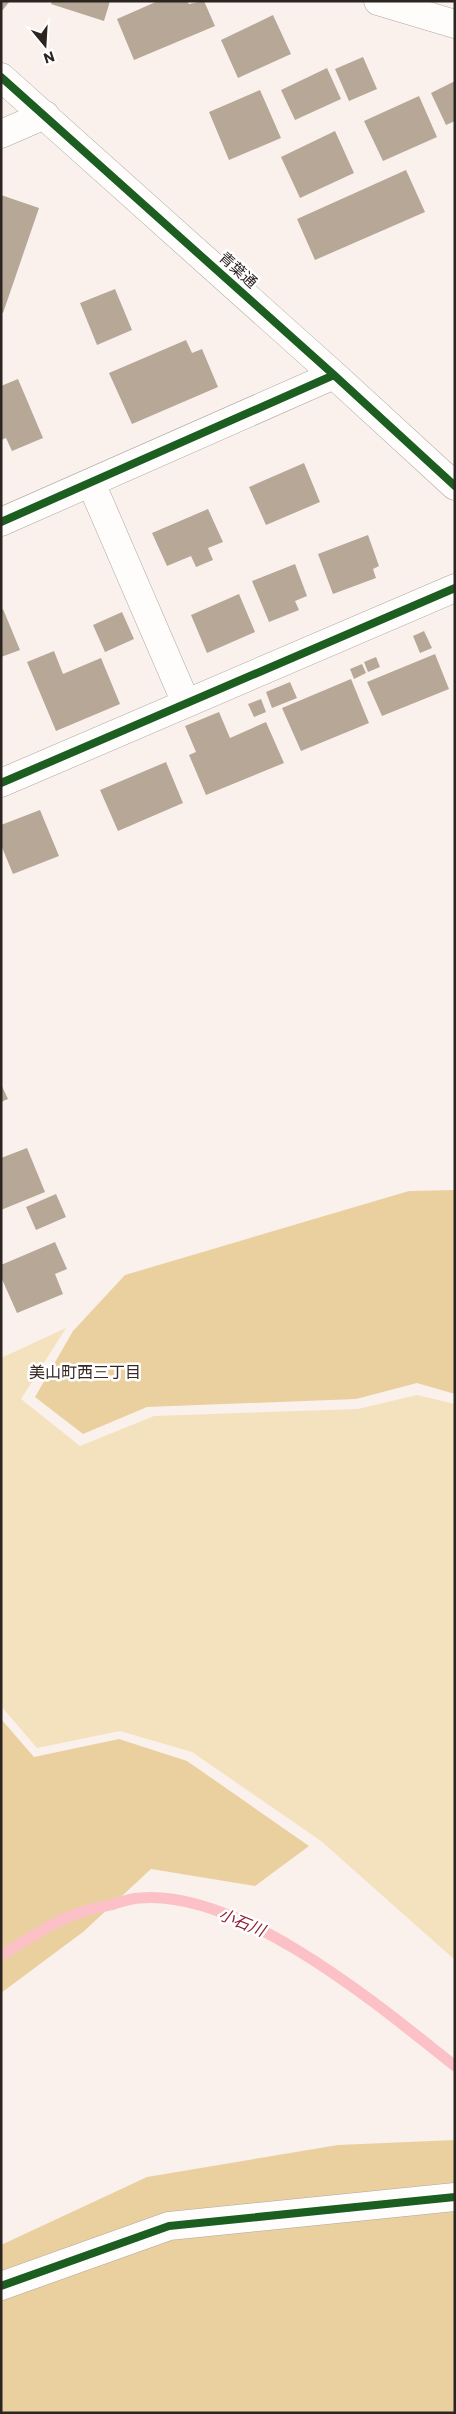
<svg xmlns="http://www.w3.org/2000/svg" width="456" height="2414" font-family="Commissioner,'Noto Sans JP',sans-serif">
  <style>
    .green { fill: #f4e1bd }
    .forest { fill: #ead09e }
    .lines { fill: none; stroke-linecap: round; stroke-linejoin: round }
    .stream { stroke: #fbc1c6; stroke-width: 11 }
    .building { fill: #b7a797 }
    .minor-casing { stroke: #aea6a3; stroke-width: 29 }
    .tertiary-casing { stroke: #aea6a3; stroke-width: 29 }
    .minor { stroke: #fefdfc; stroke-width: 28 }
    .tertiary { stroke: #fefdfc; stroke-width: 28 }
    .cycleway-casing { stroke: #fff; stroke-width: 11 }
    .cycleway { stroke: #1b5e20; stroke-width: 8 }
    .labels { text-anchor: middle; stroke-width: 5; stroke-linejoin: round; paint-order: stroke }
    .street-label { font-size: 15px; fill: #2b2421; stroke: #fff }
    .neighbourhood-label { font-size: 16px; fill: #372922; stroke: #fff }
    .water-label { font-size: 16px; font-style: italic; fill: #8e1f39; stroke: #fff }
  </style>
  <rect width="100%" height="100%" fill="#faf1ed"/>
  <path class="green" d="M66 1328 21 1399 80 1446 154 1416 358 1409 417 1395 455 1404V1960L321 1841 192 1752 120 1731 37 1748 1 1706V1358Z"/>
  <path class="forest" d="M455 1190V1394L417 1383 356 1399 147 1407 83 1434 35 1397 73 1331 125 1275 409 1191Z
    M1 1719 34 1757 119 1739 187 1761 309 1846 255 1886 151 1869 83 1932 1 1993Z
    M455 2140V2413H1V2245L147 2177 338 2145Z"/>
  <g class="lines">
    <path class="stream" d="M1 1955C20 1945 37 1932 57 1922 74 1913 95 1908 114 1904 122 1902 131 1898 140 1898 242 1890 378 2005 455 2066"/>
  </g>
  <path class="building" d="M1 1H10L1 12Z
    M52 1H110L104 21 51 4Z
    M158 1H187L189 4 204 1 215 26 134 60 117 19Z
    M273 15 291 54 238 78 221 40Z
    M363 57 377 89 349 101 335 69Z
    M327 68 341 99 295 120 281 90Z
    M455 81V121L446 125 431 93Z
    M260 90 281 138 229 160 209 112Z
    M419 96 437 137 383 161 364 121Z
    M335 131 354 173 300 198 281 157Z
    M406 170 425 212 315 260 297 219Z
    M1 195 39 208 3 313 1 312Z
    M115 289 132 330 97 345 80 303Z
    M186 340 192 353 202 349 218 387 132 424 109 373Z
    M18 379 43 438 12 451 6 438 1 440V386Z
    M304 463 320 502 266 525 249 487Z
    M208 509 223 542 208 548 213 560 196 567 191 556 167 566 152 533Z
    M368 535 379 566 373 569 376 578 333 594 318 554Z
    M295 564 307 596 295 601 299 610 269 622 252 581Z
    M239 594 255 632 207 653 191 615Z
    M3 609 20 650 1 657V610Z
    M122 612 134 639 105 652 93 625Z
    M424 631 432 648 420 653 413 636Z
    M54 651 63 674 101 658 120 704 56 731 27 662Z
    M435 654 449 689 382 716 367 682Z
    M376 657 380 667 368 672 364 662Z
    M362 664 366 673 354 679 350 669Z
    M351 679 369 723 301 751 282 708Z
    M290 682 297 698 272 708 266 692Z
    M261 699 266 712 254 717 248 704Z
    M219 712 230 738 266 722 284 763 206 795 189 755 196 752 185 726Z
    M166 762 183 803 118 831 100 790Z
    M40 810 59 856 13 874 1 845V825Z
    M1 1084 8 1099 1 1102Z
    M27 1148 45 1192 1 1210V1158Z
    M56 1194 66 1217 36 1230 26 1207Z
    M55 1242 67 1269 55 1274 63 1294 17 1313 1 1277V1265Z"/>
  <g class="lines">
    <g class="minor-casing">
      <path id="minor" d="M378 1 455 24
        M1 134 45 115
        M91 483 186 703
        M1 522 334 375
        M1 783 455 588
        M1 2286 169 2226 455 2197"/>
    </g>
    <g class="tertiary-casing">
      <path id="tertiary" d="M1 77 334 375 455 486"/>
    </g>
    <use href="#minor" class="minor"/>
    <use href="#tertiary" class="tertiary"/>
    <g class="cycleway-casing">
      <path id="cycleway" d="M1 77 334 375 455 486
        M1 522 334 375
        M1 783 455 588
        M1 2286 169 2226 455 2197"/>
    </g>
    <use href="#cycleway" class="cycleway"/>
  </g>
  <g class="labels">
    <g class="street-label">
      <text transform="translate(238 270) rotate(42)" y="5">青葉通</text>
    </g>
    <g class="neighbourhood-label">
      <text x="85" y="1378">美山町西三丁目</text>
    </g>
    <g class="water-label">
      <text transform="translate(242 1922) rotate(22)" y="6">小石川</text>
    </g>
  </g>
  <rect width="456" height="2414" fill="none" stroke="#2b2421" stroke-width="5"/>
  <g transform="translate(45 45) rotate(162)" stroke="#ffffff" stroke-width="4" paint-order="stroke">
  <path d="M0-4L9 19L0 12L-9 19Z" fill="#2b2421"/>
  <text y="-8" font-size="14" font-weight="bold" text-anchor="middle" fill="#2b2421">N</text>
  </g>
</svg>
